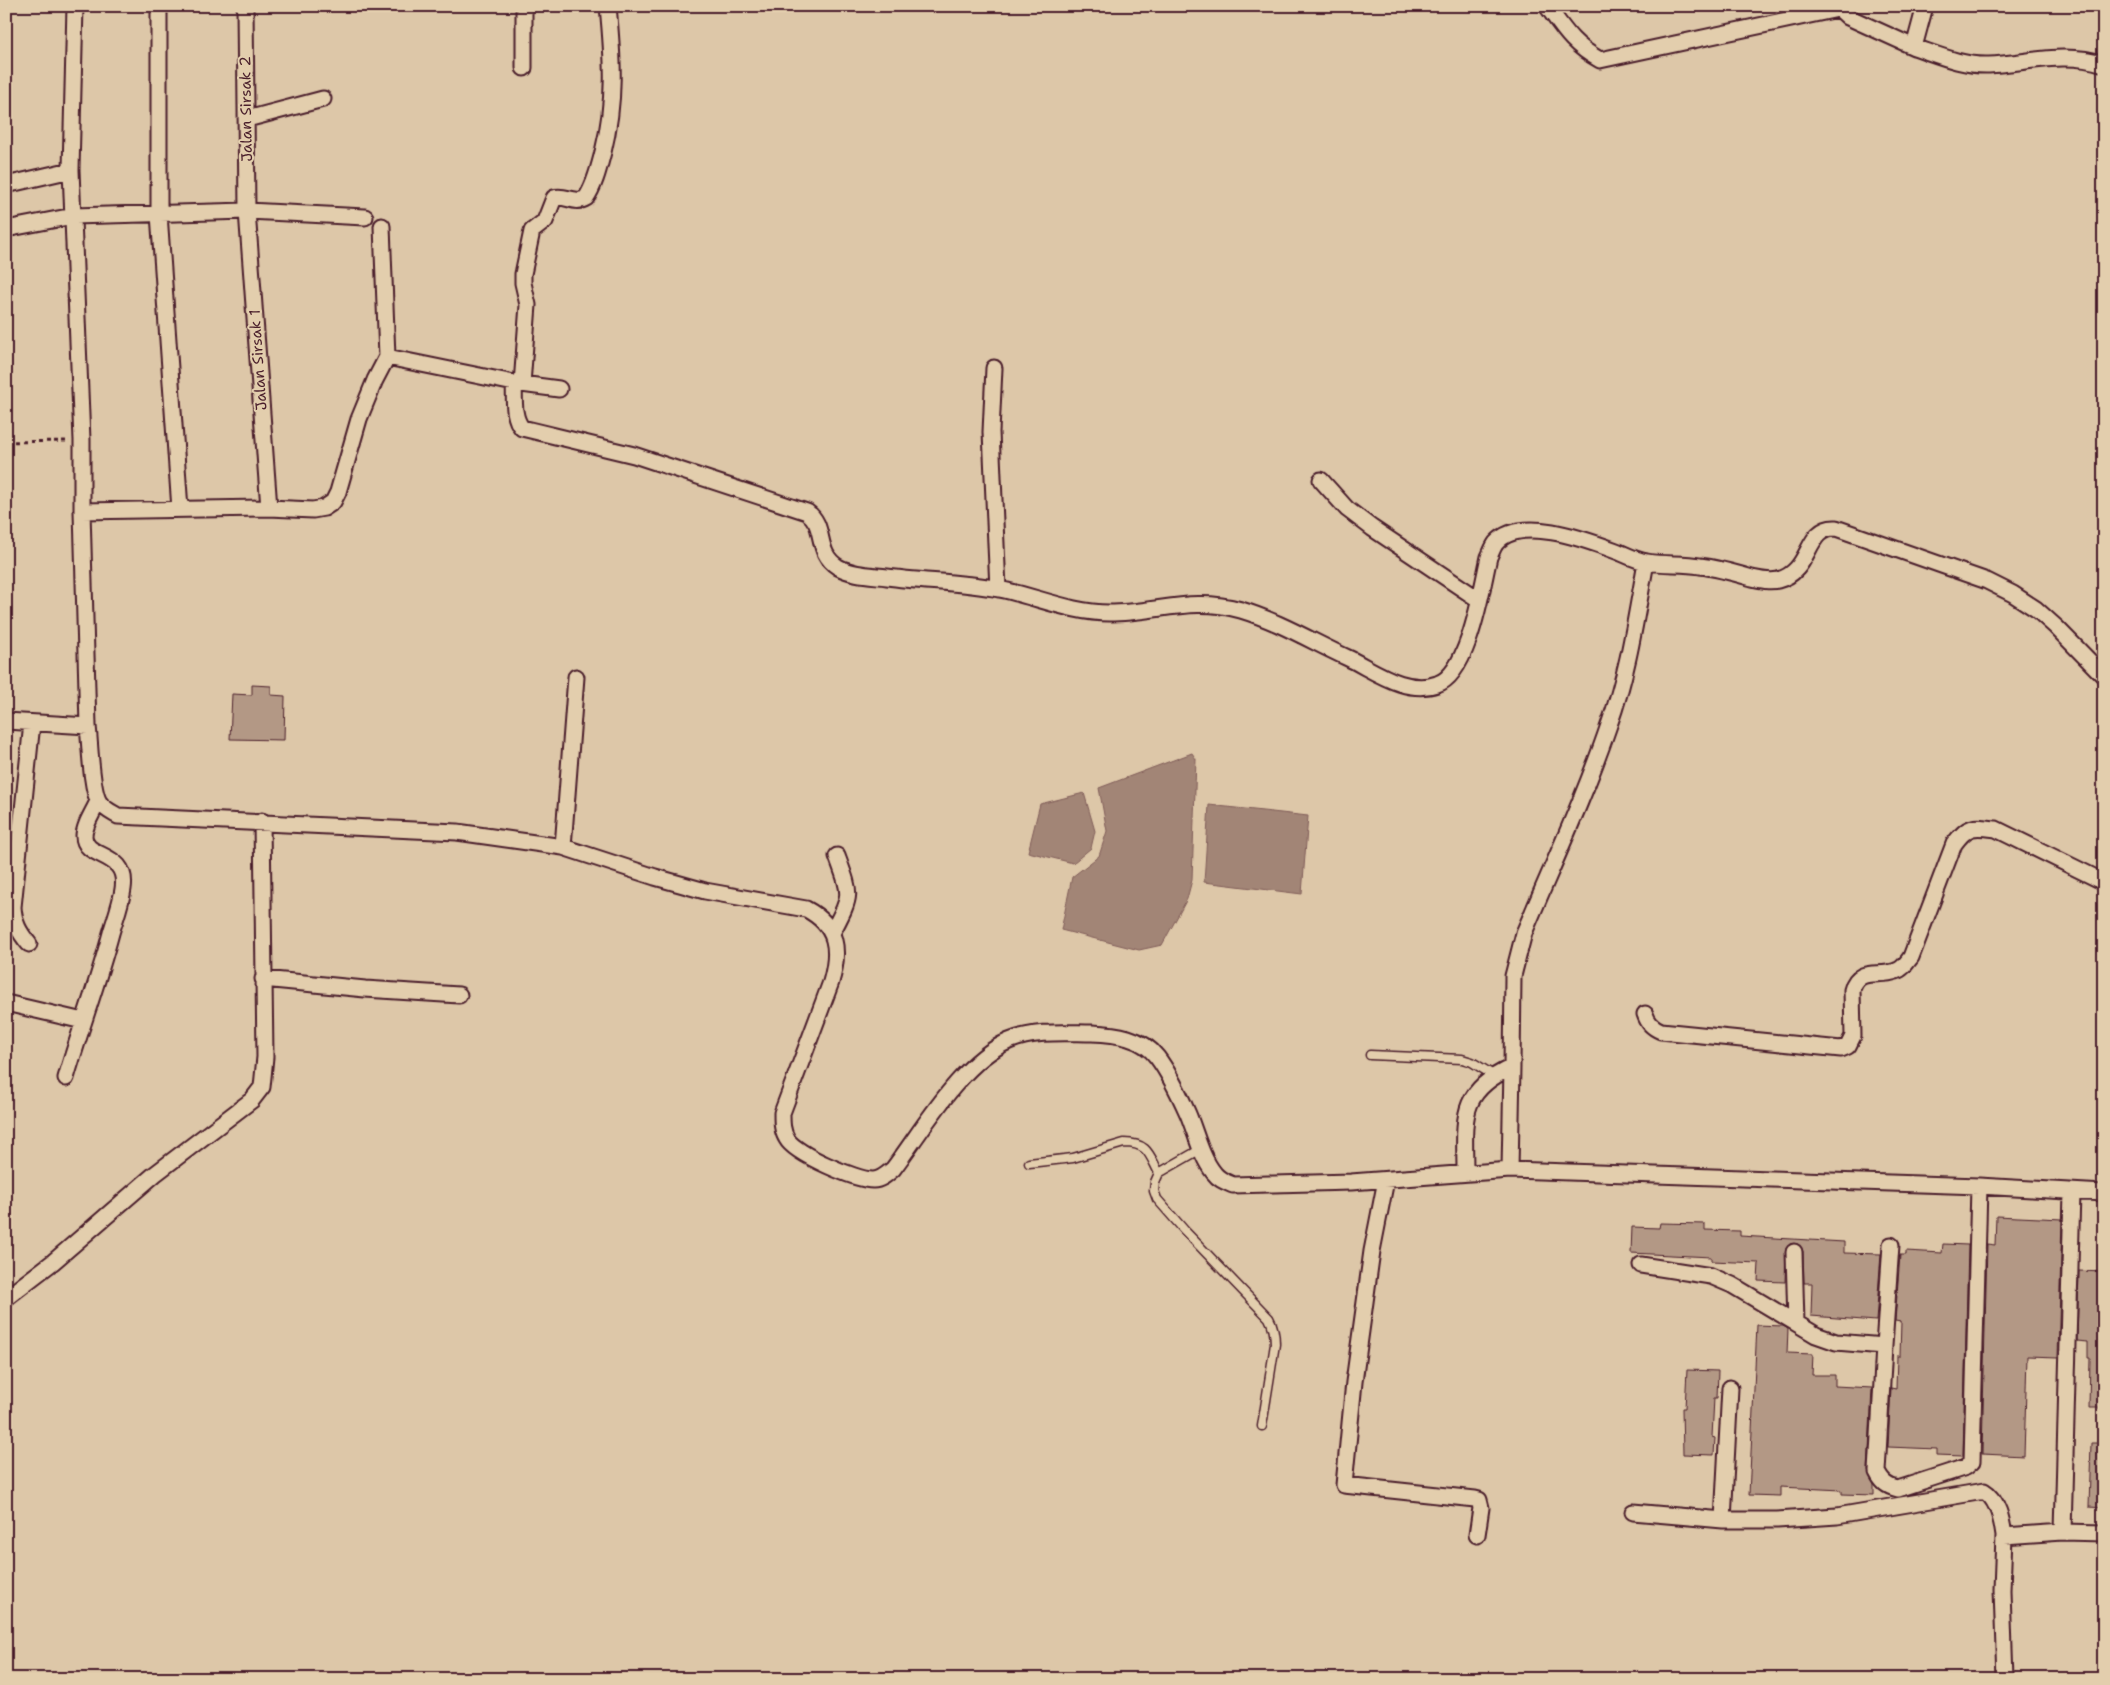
<svg xmlns="http://www.w3.org/2000/svg" width="2110" height="1685" font-family="'Shantell Sans',sans-serif">
  <style>
    .water { fill: #a28576; stroke: #7f5c58 }
    .building { fill: #b39885; stroke: #4a1f2b }
    .lines { fill: none; stroke-linecap: round; stroke-linejoin: round }
    .lane-casing { stroke: #4a1f2b; stroke-width: 11 }
    .street-casing { stroke: #4a1f2b; stroke-width: 19 }
    .path { stroke: #4a1f2b; stroke-width: 3; stroke-dasharray: 4 4; stroke-linecap: butt }
    .lane { stroke: #e3cead; stroke-width: 8 }
    .street { stroke: #e3cead; stroke-width: 15 }
    .labels { text-anchor: middle; stroke-width: 4; stroke-linejoin: round; paint-order: stroke }
    .street-label { font-size: 15px; fill: #4a1f2b; stroke: #e3cead }
  </style>
  <rect width="100%" height="100%" fill="#ddc7a8"/>
  <filter id="ink" filterUnits="userSpaceOnUse"><feTurbulence type="fractalNoise" baseFrequency=".02" numOctaves="2"/><feDisplacementMap in="SourceGraphic" scale="10" xChannelSelector="R" yChannelSelector="G"/><feConvolveMatrix kernelMatrix="1 2 1 2 8 2 1 2 1" color-interpolation-filters="sRGB"/></filter>
  <g filter="url(#ink)">
    <path class="water" d="M1192 753 1196 759 1192 880 1187 899 1162 945 1139 950 1061 930 1072 877 1099 856 1107 831 1099 788Z
      M1084 793 1095 831 1091 848 1073 863 1028 852 1040 804Z
      M1209 805 1308 816 1302 894 1204 882Z"/>
    <path class="building" d="M252 685 271 686V695L285 696 284 740 230 739 232 694 252 695Z
      M1996 1216 2062 1219 2058 1357 2027 1356 2024 1456 1982 1454 1987 1245 1995 1246Z
      M1660 1223 1705 1224V1230L1740 1231V1236L1844 1242V1253L1881 1254 1876 1321 1811 1316 1812 1283H1804L1803 1251 1798 1244H1790L1786 1248 1785 1282 1758 1281 1759 1263 1711 1261V1257L1631 1253 1632 1227 1659 1228Z
      M1943 1244 1968 1245 1963 1456 1937 1455V1449L1888 1447 1891 1388 1896 1389 1897 1356H1900L1901 1322 1895 1321 1900 1255H1906V1251L1942 1253Z
      M2079 1271 2104 1272V1408H2089L2090 1357H2088V1342L2077 1341Z
      M1757 1325 1783 1326 1788 1329 1787 1353 1813 1354 1812 1375H1835V1386L1872 1388 1868 1471 1874 1485V1495L1842 1494V1490L1780 1487V1496L1749 1495Z
      M1687 1370 1718 1371 1717 1398H1714L1712 1437 1715 1438 1714 1455 1683 1454 1682 1408H1685Z
      M2091 1443H2104V1508L2089 1507Z"/>
    <g class="lines">
      <g class="lane-casing">
        <path id="lane" d="M1370 1055 1462 1059 1472 1062 1493 1075
          M1201 1149 1159 1173 1155 1182 1154 1191 1157 1199 1185 1231 1269 1318C1274 1327 1275 1334 1275 1344L1262 1426
          M1029 1163 1073 1158 1124 1143C1148 1143 1149 1154 1159 1173"/>
      </g>
      <g class="street-casing">
        <path id="street" d="M75 6 71 170 82 440V511L88 726
          M159 6V214L180 509
          M245 6 247 211 269 508
          M524 6V68
          M1547 6C1565 31 1573 45 1600 60L1838 9
          M1836 6 1848 17 1914 47
          M1925 6 1914 47C1938 55 1963 66 1989 65 2028 63 2065 51 2104 64
          M247 119 323 99
          M6 185 71 170
          M6 229 73 216 247 211 365 217
          M387 357 514 383 559 389
          M994 368 991 432 998 589
          M514 383C515 397 512 417 522 428L634 455 807 512C827 526 814 552 838 567 853 575 871 575 887 577 924 582 962 582 999 589 1035 596 1072 613 1109 613 1157 613 1192 596 1241 610 1278 621 1313 642 1348 658 1375 671 1406 695 1437 684 1469 674 1482 587 1489 557 1491 553 1493 547 1496 543 1521 514 1589 541 1619 552 1628 556 1638 561 1647 562 1665 565 1683 563 1700 566 1718 568 1735 573 1752 578 1761 580 1770 582 1778 580 1813 571 1804 527 1836 528L1987 581 2013 594 2036 609 2056 627 2104 676
          M522 384 528 305 523 283V274L532 231 545 221 554 198C565 194 575 205 586 198 595 185 599 167 603 152 616 100 613 58 608 6
          M1321 480 1347 509 1372 528 1478 599
          M82 511 269 508 313 510 324 508 333 502 338 492 359 419 375 380 387 357 382 226
          M6 721 88 726C90 743 91 789 99 802 104 809 111 812 118 816L457 832 563 847 655 877 705 891 806 909C838 926 840 950 831 982L782 1113C782 1123 782 1131 787 1139 795 1154 856 1180 873 1180 881 1180 887 1174 893 1169 924 1128 961 1062 1009 1041 1035 1030 1066 1033 1092 1033 1116 1034 1142 1037 1157 1057 1170 1074 1180 1096 1188 1114 1196 1133 1201 1157 1214 1173 1219 1180 1226 1182 1233 1185L1351 1182 1510 1170 1979 1186 2104 1193
          M563 847 576 677
          M832 933C852 894 852 897 837 856
          M29 944C19 932 14 923 13 907L32 723
          M263 979 365 989 459 995
          M6 1003 83 1021
          M1645 1014C1648 1023 1652 1027 1661 1031L1841 1049 1848 1046 1853 1036 1852 990C1858 966 1879 978 1896 971 1903 969 1907 962 1911 957L1954 844C1968 825 1973 826 1996 829L2104 882
          M66 1078C80 1030 98 982 111 933 115 919 121 904 123 889 129 850 84 860 84 836 84 825 94 811 98 801
          M1510 1170 1512 1067
          M1465 1173C1465 1120 1457 1092 1512 1067L1513 976 1524 933C1553 864 1585 796 1609 725 1628 673 1636 617 1646 562
          M1386 1180 1372 1251 1354 1382 1344 1485 1475 1499 1479 1500 1481 1508 1477 1535
          M1794 1252 1796 1323
          M1641 1265 1711 1276 1732 1285 1816 1335 1836 1342 1884 1346 1877 1472C1882 1482 1886 1486 1898 1489L1966 1467 1972 1462 1979 1186
          M6 1298 53 1262 155 1174 252 1100 262 1087 265 1057 262 821
          M1884 1346 1891 1245
          M1633 1512 1723 1520H1777L1837 1516 1984 1491C1998 1499 2002 1521 2004 1536L2063 1532 2104 1533
          M1723 1520 1730 1388
          M2063 1532 2072 1192
          M2004 1536 2002 1590 2005 1679"/>
      </g>
      <path class="path" d="M6 442 66 441"/>
      <use href="#lane" class="lane"/>
      <use href="#street" class="street"/>
    </g>
  </g>
  <g class="labels">
    <g class="street-label">
      <text transform="translate(246 109) rotate(-91)" y="5">Jalan Sirsak 2</text>
      <text transform="translate(258 360) rotate(-94)" y="5">Jalan Sirsak 1</text>
    </g>
  </g>
  <rect width="2110" height="1685" fill="none" stroke="#e3cead" stroke-width="25"/>
  <rect x="12" y="12" width="2085" height="1660" fill="none" stroke="#4a1f2b" stroke-width="2" filter="url(#ink)"/>
</svg>
